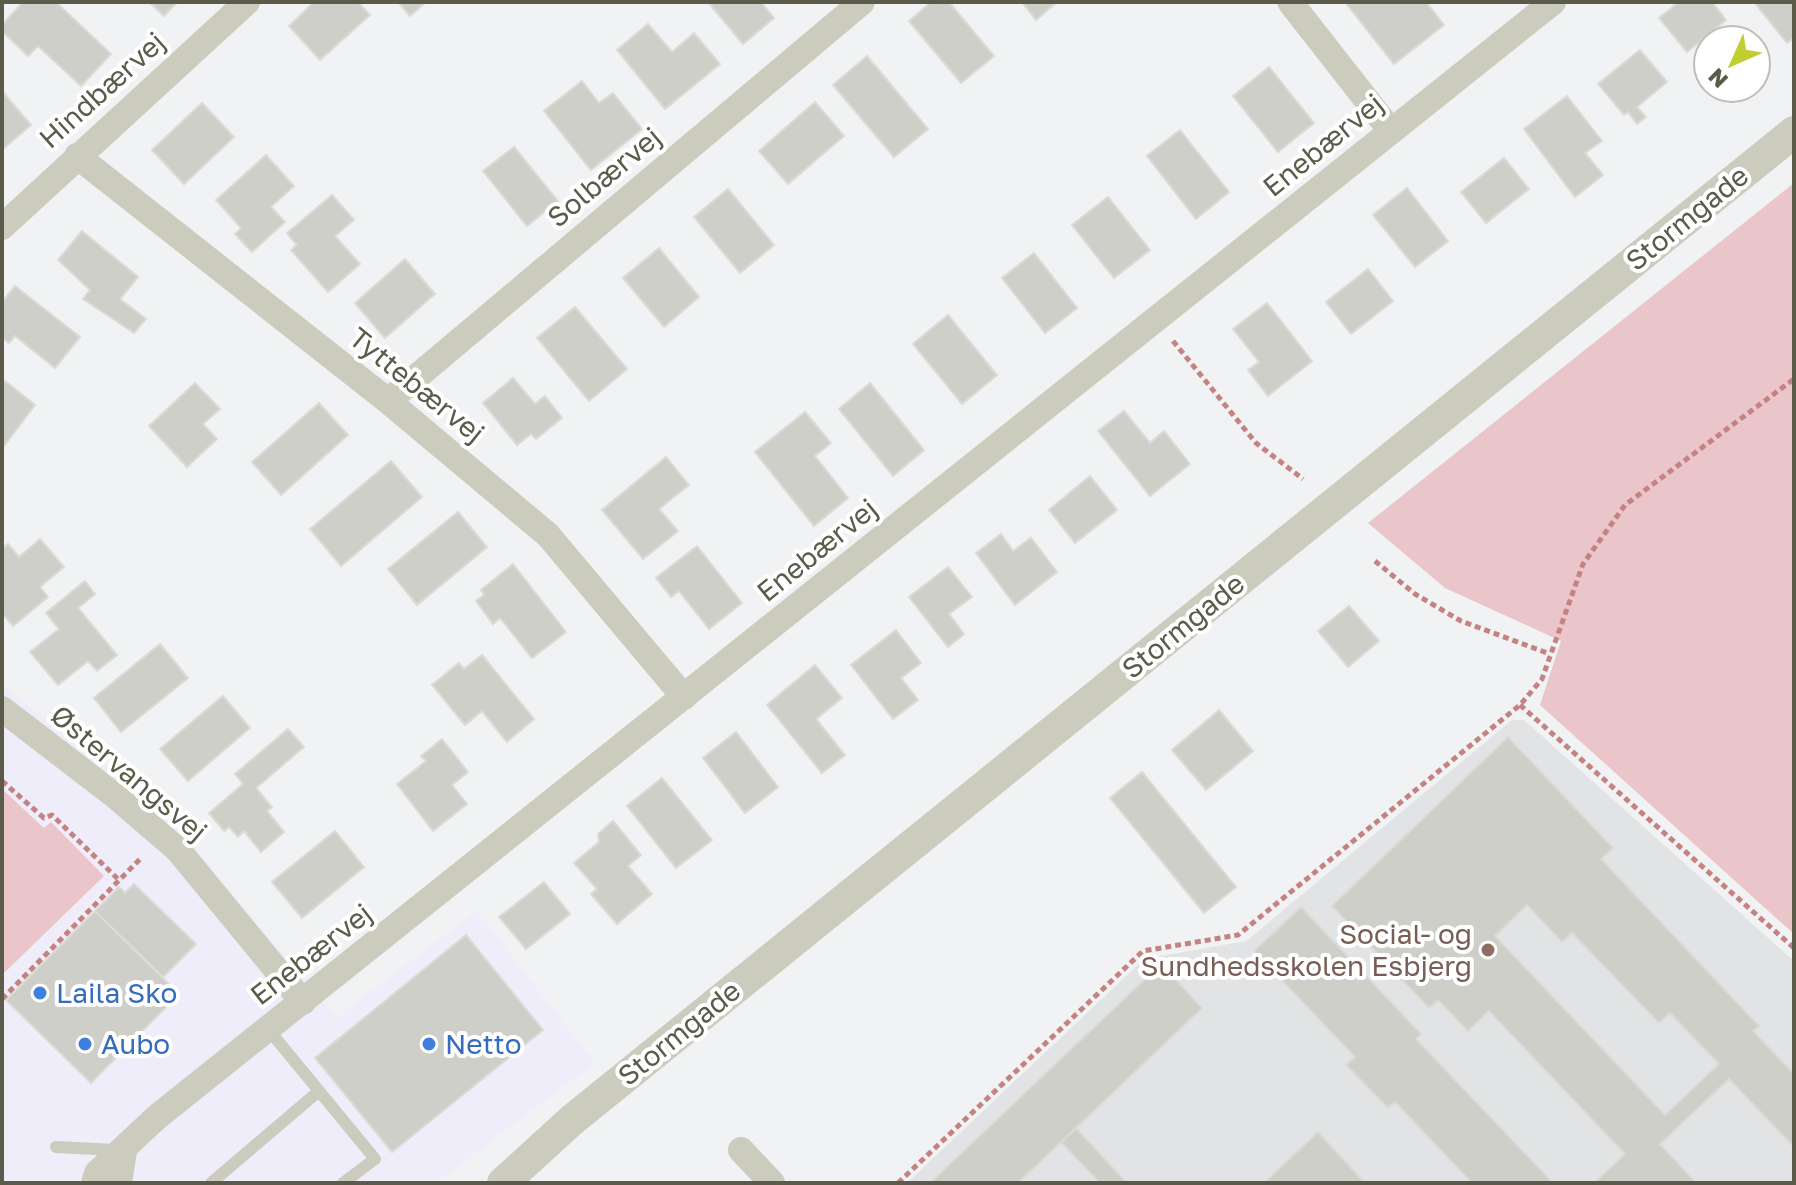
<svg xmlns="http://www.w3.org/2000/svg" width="1796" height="1185" font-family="'Golos Text',sans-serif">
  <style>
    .commercial { fill: #f0edfa }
    .education { fill: #e2e3e4 }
    .green { fill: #eac5c9 }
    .building { fill: #cecfc8; stroke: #dadbd5; stroke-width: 2; fill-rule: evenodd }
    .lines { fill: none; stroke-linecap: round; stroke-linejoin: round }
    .path { stroke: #c48382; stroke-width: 5; stroke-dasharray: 6 4; stroke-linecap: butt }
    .service { stroke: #cbcbbe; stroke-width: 12 }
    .minor { stroke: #cbcbbe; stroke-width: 26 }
    .tertiary { stroke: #cbcbbe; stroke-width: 32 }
    .education-dot { fill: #8d6e63; stroke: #fff; stroke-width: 3 }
    .shop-dot { fill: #3f7fe0; stroke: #fff; stroke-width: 3 }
    .labels { text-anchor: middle; stroke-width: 8; stroke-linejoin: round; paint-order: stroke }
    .street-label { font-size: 28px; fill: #5c5b4b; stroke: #fff }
    .education-label { font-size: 28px; fill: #785e54; stroke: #fff; text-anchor: end }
    .shop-label { font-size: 28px; fill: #366cbe; stroke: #fff; text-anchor: start }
  </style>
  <rect width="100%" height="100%" fill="#f1f2f3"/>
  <path class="commercial" d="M2 685 116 773 183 833 336 1018 477 911 595 1063 436 1183H2Z"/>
  <path class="education" d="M1512 720H1524L1794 961V1183H907L1144 959 1246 941Z"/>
  <path class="green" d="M1794 183V934L1540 705 1561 641 1445 588 1368 523Z
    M2 789 44 828 51 822 104 876 2 975Z"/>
  <path class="building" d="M23 2H56L111 54 81 86 38 46 28 56 2 31V25Z
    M149 2H177L164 16Z
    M314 2H358L370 15 320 60 289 26Z
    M398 2H426L410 16Z
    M708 2H761L774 18 743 44Z
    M931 2H949L994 56 961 83 909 21Z
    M1022 2H1057L1036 20Z
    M1345 2H1426L1444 25 1394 64Z
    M1679 2H1712L1726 20 1687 52 1659 18Z
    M1754 2H1794V38L1787 43Z
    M648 24 672 52 694 33 720 64 665 109 617 50Z
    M1640 50 1667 82 1637 107 1646 117 1637 124 1628 112 1624 115 1598 84Z
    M867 56 928 129 894 157 833 85Z
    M1269 67 1314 123 1278 152 1233 96Z
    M582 81 599 103 613 93 642 129 591 170 544 111Z
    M2 91 31 125 2 150Z
    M1567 96 1602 141 1585 153 1603 175 1575 197 1524 129Z
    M815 102 844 136 788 184 759 151Z
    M202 103 234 137 184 184 152 150Z
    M1180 130 1229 192 1196 219 1147 156Z
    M514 147 558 201 527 226 483 171Z
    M266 155 294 186 271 207 285 222 252 252 235 234 241 228 216 200Z
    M1504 158 1529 189 1486 223 1461 192Z
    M1407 188 1448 241 1415 267 1373 215Z
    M728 189 774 245 740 273 694 217Z
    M332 195 354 220 335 236 360 264 328 292 291 250 297 245 287 233Z
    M1108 197 1150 250 1114 278 1072 225Z
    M82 231 138 277 120 299 146 319 134 333 83 299 90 290 58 260Z
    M659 248 699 297 664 327 623 278Z
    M1034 253 1077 308 1045 333 1002 278Z
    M405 259 435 294 385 338 355 303Z
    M1368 269 1393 301 1351 334 1326 302Z
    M15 286 80 337 55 368 15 336 9 343 2 338V302Z
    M1267 303 1312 361 1268 396 1248 370 1259 362 1233 329Z
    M575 307 627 369 589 401 537 338Z
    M948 315 997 375 962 404 913 344Z
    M513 378 535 404 545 396 562 418 536 439 531 434 517 445 483 403Z
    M5 381 35 405 3 447 2 385Z
    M195 383 220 409 203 424 217 439 187 467 149 426Z
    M870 383 924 450 893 476 839 409Z
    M319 403 348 435 281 495 252 462Z
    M1124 411 1150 443 1164 431 1190 464 1150 496 1098 431Z
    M805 412 831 443 815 456 848 498 814 526 755 452Z
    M666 457 689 485 659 509 678 531 643 559 602 510Z
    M391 461 422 497 341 566 310 529Z
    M1090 476 1117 510 1075 543 1049 510Z
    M458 512 487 547 417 605 388 569Z
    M1001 534 1013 551 1031 538 1057 572 1015 605 976 553Z
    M40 539 64 567 40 587 48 597 13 626 2 613V549L8 544 19 557Z
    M697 546 742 603 709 629 679 591 671 597 656 578Z
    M513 564 566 632 532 658 500 618 493 624 476 601 484 595 481 590Z
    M948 567 972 597 949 614 964 634 948 647 909 597Z
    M85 581 95 594 78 608 117 655 97 671 88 661 58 685 30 652 59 629 46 613Z
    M1349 606 1379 641 1348 667 1318 631Z
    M896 630 921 663 901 678 918 700 893 719 851 665Z
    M160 644 188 678 121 732 94 698Z
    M482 655 534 719 507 742 482 711 465 725 432 685 459 663 464 669Z
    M815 665 842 698 816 719 845 755 822 773 767 705Z
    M223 696 250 728 188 781 160 749Z
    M1219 710 1253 751 1206 790 1172 750Z
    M288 729 304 747 256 788 272 807 267 811 284 832 261 852 244 831 238 837 229 827 224 831 209 813 243 784 235 774Z
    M736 732 778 787 745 813 703 758Z
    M1508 737 1613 848 1601 859 1759 1026 1753 1031 1794 1074V1147L1729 1079 1660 1144 1696 1183H1594L1625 1154 1489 1011 1468 1031 1438 1000 1429 1008 1332 906ZM1527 905 1562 942 1572 933 1659 1023 1670 1013 1719 1064 1665 1115 1495 936Z
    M442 739 468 772 452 785 467 804 433 831 397 784 426 761 421 756Z
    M1142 772 1236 887 1204 913 1110 798Z
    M662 778 712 840 676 868 627 806Z
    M613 821 641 855 628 866 652 894 617 924 591 894 597 889 574 863 599 842 598 834Z
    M335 831 364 867 302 918 272 882Z
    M544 882 570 914 526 949 499 917Z
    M134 884 196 944 163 977 95 911 119 887 125 893Z
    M1301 907 1421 1034 1416 1039 1553 1183H1472L1395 1102 1388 1108 1346 1065 1355 1057 1254 951Z
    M95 911 179 994 91 1083 6 1000Z
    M466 935 543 1030 392 1152 315 1058Z
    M1161 964 1202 1008 1076 1128 1018 1183H930Z
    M1076 1128 1126 1182 1125 1183H1100L1061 1142Z
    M1318 1132 1365 1183H1264Z"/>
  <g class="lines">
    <path class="path" d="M1173 341 1256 443 1303 479
      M1375 561 1415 594 1461 621 1550 654
      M1520 705 1794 948
      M2 781 44 818 52 815 119 880
      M2 999 142 857
      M898 1183 1143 951 1238 935 1520 705 1542 679 1583 564 1625 505 1794 379"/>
    <path class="service" d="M268 1029 375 1159 343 1183
      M56 1147 117 1150
      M211 1183 319 1091"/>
    <path class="minor" d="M1290 2 1391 131
      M77 156 388 401 548 535 684 697
      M2 227 247 2
      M388 401 862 2
      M2 709 114 795 178 850 303 1002
      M741 1150 772 1183
      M94 1183 97 1173 157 1117 1553 2
      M119 1183 124 1151"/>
    <path class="tertiary" d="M503 1183 572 1120 1794 132"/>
  </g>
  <circle class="education-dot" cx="1488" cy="950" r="8"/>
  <g class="shop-dot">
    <circle cx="40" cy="993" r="8"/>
    <circle cx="85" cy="1044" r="8"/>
    <circle cx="429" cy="1044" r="8"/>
  </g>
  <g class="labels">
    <g class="street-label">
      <text transform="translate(102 90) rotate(-42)" y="10">Hindbærvej</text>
      <text transform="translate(1323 145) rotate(-39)" y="10">Enebærvej</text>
      <text transform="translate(604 177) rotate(-40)" y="10">Solbærvej</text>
      <text transform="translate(1687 218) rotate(-39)" y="10">Stormgade</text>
      <text transform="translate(417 385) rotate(39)" y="10">Tyttebærvej</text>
      <text transform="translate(817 550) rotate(-39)" y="10">Enebærvej</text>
      <text transform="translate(1183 626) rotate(-39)" y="10">Stormgade</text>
      <text transform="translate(129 773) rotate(40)" y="10">Østervangsvej</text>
      <text transform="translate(311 954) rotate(-38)" y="10">Enebærvej</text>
      <text transform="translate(679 1033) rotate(-39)" y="10">Stormgade</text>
    </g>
    <g class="education-label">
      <text x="1472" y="944">Social- og<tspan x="1472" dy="32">Sundhedsskolen Esbjerg</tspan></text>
    </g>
    <g class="shop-label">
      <text x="56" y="1003">Laila Sko</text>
      <text x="101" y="1054">Aubo</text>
      <text x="445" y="1054">Netto</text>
    </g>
  </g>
  <rect width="1796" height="1185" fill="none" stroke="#5c5b4b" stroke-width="8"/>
  <g transform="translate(1732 64) rotate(225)"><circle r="38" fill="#ffffff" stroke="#bebdb7" stroke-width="2"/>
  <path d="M0-6L14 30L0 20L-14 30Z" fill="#c1cd31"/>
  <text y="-12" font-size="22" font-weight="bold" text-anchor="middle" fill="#5c5b4b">N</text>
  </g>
</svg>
